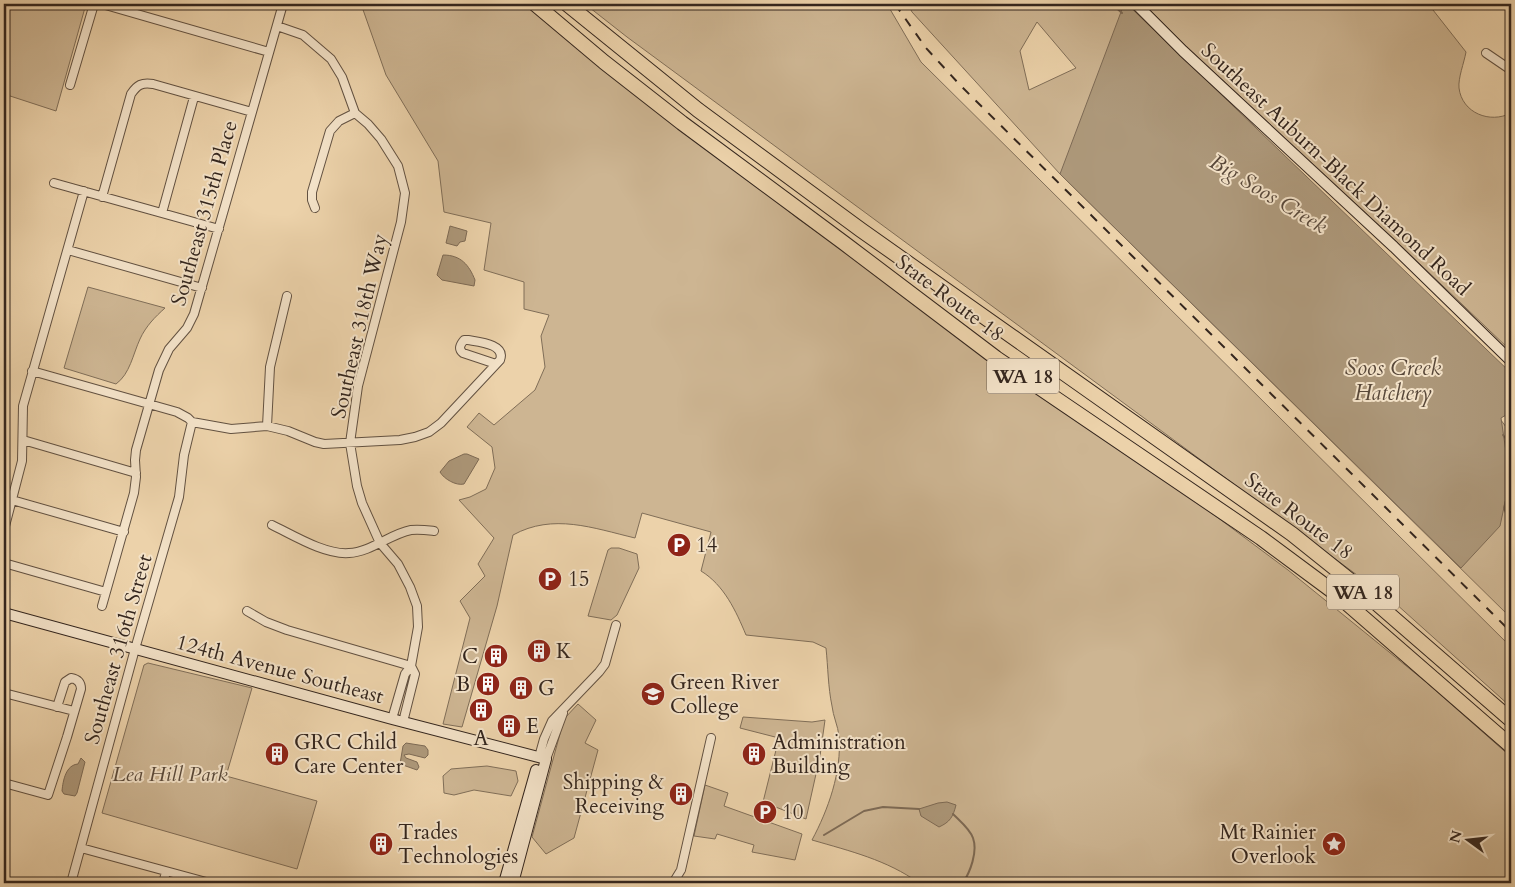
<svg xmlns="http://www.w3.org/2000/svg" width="1515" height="887" font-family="Cardo,serif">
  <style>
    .green { fill: #cdb592; stroke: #806e58; fill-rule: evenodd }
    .water { fill: #ad987a; stroke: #7d6a55 }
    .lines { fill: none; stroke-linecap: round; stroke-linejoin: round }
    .stream { stroke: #7d6a55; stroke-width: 2 }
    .street-casing { stroke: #625141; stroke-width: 10 }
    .secondary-casing { stroke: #34261e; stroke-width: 12 }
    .highway-casing { stroke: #34261e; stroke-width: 16 }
    .street { stroke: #f3e2c8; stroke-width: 8 }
    .secondary { stroke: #f3e2c8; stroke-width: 10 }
    .highway { stroke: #ecd2aa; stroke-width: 14 }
    .rail { stroke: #34261e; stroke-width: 2; stroke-dasharray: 9 9; stroke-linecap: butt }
    .labels { text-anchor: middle; stroke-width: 4; stroke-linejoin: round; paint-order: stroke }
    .shield { fill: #f3e2c8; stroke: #6d5e51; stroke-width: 1 }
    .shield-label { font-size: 20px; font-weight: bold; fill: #34261e }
    .street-label { font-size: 21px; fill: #34261e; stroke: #f3e2c8 }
    .poi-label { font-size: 21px; fill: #34261e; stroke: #f3e2c8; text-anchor: start }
    .park-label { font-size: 21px; font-style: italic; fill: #5a4a3b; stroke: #f3e2c8 }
    .water-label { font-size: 22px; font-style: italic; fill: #58483a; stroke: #f3e2c8 }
  </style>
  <rect width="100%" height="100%" fill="#ecd2aa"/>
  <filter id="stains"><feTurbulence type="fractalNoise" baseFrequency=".004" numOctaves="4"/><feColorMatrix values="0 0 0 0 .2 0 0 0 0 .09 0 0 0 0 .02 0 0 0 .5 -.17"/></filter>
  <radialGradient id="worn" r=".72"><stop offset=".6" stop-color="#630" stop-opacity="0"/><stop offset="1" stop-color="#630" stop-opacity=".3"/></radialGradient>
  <path class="green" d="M4 4H86L56 111 4 94Z
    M361 4H538L797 218 1150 467 1288 570 1426 682 1511 757V883H919C887 860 850 851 812 840 828 810 842 772 839 736 838 726 833 716 832 706 828 687 828 667 826 648L813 642 746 635C736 611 724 585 701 571L711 532 642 513 635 538C593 528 553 513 513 535L497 606 462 727 443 724 470 618 460 601 485 576 478 564 494 538 459 500 470 497 486 489 495 468 492 447 467 427 479 413 494 425 535 390 545 367 541 336 549 315 524 309V282L484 270 491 223 444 212 438 161 386 75Z
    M585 4H887L921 62 1511 647V707L1395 603 627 37Z
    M908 4H1130L1180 55 1140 104 1478 389 1509 431 1511 436V618L1060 174 912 12ZM1037 22 1076 68 1029 90 1020 51Z
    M1144 4H1438L1433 10 1466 52C1464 63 1458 78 1459 88 1462 113 1490 124 1511 113V351L1398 243 1187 47Z
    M88 287 165 308C155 317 146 326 140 339 133 354 130 374 116 384L64 368Z
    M611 548H619L637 554 639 568 617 615 611 620 588 616 608 550Z
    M148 663 252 688 226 776 317 801 297 869 102 813 144 665Z
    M578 704 596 720 585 743 598 750 574 838 546 854 532 837 564 719Z
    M743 717 812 722 825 720 820 756 806 819 763 802 779 738 740 728Z
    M487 766 516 771 518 781 511 796 474 790 454 795 444 793 443 776 451 769Z
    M705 785 728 793 724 806 802 834 795 860 752 852 754 845 717 834 715 839 694 836Z"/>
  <path class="water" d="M1124 4H1127L1511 373V412L1501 418 1510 479 1500 526 1461 568 1060 174Z
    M450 226 467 231 465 241 460 242 457 246 446 243Z
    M443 255C461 255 469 265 475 280L474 286 442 280 437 275Z
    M464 454H467L479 459 464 484C456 486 444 479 440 472L449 461Z
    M406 743 425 746 428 750V755L425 758 409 754 404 755 406 758 417 762 419 767 417 770 400 764 403 746Z
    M81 758 85 762 77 793 75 796 64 794 62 791C63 780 66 765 78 764Z
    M947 802 956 805C953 817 950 822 939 827L921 816 919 809 938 803Z"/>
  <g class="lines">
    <path class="stream" d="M1112 4 1122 13
      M1503 435 1506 439 1511 477
      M1511 482 1504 508 1511 526
      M953 814C960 821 970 829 973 838 978 852 970 872 963 883
      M824 835 864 811 883 807 919 809"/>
    <g class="street-casing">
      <path id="street" d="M102 4 269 52
        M277 26 303 35 331 59 342 77 355 113 368 124 381 139 398 166 405 193 401 222 358 386 350 443 357 486 362 503 380 543 398 564 410 587 417 606 418 627 411 666 405 674 392 719
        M1486 53 1511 70
        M70 85 94 4
        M54 183 219 229
        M102 197 131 94C137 85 142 82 153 84L252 112
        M315 208 312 200V192L330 131 339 121 355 113
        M162 213 194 97
        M68 250 202 288
        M32 371 177 412 188 418 192 422 231 429 267 426 288 431 315 442 324 444 400 440 415 437 429 432 441 423 500 360C506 344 479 342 468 340H464C460 345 458 349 463 353L496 364
        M267 426 270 367 287 296
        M23 440 136 473
        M12 500 124 532
        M272 525C293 535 325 555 349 553 371 552 390 534 411 530 419 529 426 530 434 531
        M4 530 22 461 23 406 84 191
        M4 563 106 592
        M102 606 134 493 136 477 135 460 136 450 159 370 169 349 187 328 194 314 283 4
        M247 611 266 622 287 630 411 666
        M4 693 74 711
        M403 722 415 674 411 666
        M539 757 544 739 552 721 599 672 605 664 616 625
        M546 759 563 713
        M4 783 48 795 67 737 81 689C81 682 77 679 71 678L65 682 57 707
        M81 848 210 883
        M71 883 135 649 179 497 184 455 192 422
        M163 883 166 872
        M673 883 681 870 711 738"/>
    </g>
    <g class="secondary-casing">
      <path id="secondary" d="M1136 4 1183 51 1394 247 1511 361
        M4 613 392 719 546 759 513 883
        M504 883 536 770"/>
    </g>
    <g class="highway-casing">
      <path id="highway" d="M535 4 604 62 682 123 844 243 996 358 1261 538 1335 593 1511 746
        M567 4 698 110 861 230 1292 534 1352 582 1511 720"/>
    </g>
    <use href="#street" class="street"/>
    <use href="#secondary" class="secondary"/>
    <use href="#highway" class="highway"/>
    <path class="rail" d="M895 4 926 48 960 85 1511 632"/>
  </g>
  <defs>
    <g id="parking-disc" transform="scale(1.25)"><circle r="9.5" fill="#8f2418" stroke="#f3e2c8"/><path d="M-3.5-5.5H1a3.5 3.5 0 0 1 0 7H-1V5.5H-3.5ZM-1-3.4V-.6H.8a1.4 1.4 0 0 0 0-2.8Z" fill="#fff"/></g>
    <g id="building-disc" transform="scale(1.25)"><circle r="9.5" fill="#8f2418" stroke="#f3e2c8"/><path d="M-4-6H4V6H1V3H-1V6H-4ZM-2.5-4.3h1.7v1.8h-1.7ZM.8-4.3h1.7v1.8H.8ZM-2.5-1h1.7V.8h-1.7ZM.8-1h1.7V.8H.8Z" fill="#fff"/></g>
    <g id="university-disc" transform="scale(1.25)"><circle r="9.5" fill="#8f2418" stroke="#f3e2c8"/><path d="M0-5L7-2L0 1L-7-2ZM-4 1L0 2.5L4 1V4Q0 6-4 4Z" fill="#fff"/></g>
    <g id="sight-disc" transform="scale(1.25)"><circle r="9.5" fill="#8f2418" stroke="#f3e2c8"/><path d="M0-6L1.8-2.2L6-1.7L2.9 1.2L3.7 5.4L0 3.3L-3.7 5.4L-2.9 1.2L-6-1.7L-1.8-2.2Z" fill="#fff"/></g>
  </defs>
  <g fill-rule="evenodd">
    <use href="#parking-disc" x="679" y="545"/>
    <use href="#parking-disc" x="550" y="579"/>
    <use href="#building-disc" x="539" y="651"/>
    <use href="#building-disc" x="496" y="656"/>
    <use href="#building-disc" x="488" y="684"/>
    <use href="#building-disc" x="521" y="688"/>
    <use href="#university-disc" x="653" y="694"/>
    <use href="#building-disc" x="481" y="710"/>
    <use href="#building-disc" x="509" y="726"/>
    <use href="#building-disc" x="277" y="754"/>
    <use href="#building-disc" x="754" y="754"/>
    <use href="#building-disc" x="681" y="794"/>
    <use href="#parking-disc" x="765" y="812"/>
    <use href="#building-disc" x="381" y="844"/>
    <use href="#sight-disc" x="1334" y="844"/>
  </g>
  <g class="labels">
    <g class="shield">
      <rect x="987" y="358.5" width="72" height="35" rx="4"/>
      <rect x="1327" y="574.5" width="72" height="35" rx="4"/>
    </g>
    <g class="shield-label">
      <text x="1023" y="383">WA 18</text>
      <text x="1363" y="599">WA 18</text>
    </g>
    <g class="street-label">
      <text transform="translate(1336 169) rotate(43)" y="7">Southeast Auburn-Black Diamond Road</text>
      <text transform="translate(204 213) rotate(-74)" y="7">Southeast 315th Place</text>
      <text transform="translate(950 298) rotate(37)" y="7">State Route 18</text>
      <text transform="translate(359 326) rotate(-77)" y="7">Southeast 318th Way</text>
      <text transform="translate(1299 516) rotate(37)" y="7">State Route 18</text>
      <text transform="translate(118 649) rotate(-74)" y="7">Southeast 316th Street</text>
      <text transform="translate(280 669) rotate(15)" y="7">124th Avenue Southeast</text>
    </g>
    <g class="poi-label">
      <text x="696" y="552">14</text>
      <text x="568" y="586">15</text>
      <text x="556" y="658">K</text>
      <text x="478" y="663" text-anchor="end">C</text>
      <text x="670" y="689">Green River<tspan x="670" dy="24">College</tspan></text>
      <text x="470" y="691" text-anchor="end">B</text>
      <text x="538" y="695">G</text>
      <text x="526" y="733">E</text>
      <text x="481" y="745" text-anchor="middle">A</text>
      <text x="294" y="749">GRC Child<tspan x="294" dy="24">Care Center</tspan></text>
      <text x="772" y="749">Administration<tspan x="772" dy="24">Building</tspan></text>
      <text x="664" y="789" text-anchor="end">Shipping &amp;<tspan x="664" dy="24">Receiving</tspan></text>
      <text x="782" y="819">10</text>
      <text x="398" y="839">Trades<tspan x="398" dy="24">Technologies</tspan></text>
      <text x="1316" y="839" text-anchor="end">Mt Rainier<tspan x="1316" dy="24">Overlook</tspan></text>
    </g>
    <g class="park-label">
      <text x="170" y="781">Lea Hill Park</text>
    </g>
    <g class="water-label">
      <text transform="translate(1269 193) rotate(31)" y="8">Big Soos Creek</text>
      <text x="1393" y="375">Soos Creek<tspan x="1393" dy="25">Hatchery</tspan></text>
    </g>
  </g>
  <rect width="1515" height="887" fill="none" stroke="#ecd2aa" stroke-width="20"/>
  <rect x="5" y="5" width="1505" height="877" fill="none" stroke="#34261e" stroke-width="2.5"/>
  <rect x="10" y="10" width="1495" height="867" fill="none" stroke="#34261e"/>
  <g transform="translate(1468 840) rotate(285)" stroke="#f3e2c8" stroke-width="4" paint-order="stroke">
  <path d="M0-4L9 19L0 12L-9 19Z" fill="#34261e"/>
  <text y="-8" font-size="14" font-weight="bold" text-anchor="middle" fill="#34261e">N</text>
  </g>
  <rect width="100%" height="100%" filter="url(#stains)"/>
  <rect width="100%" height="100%" fill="url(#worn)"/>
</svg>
